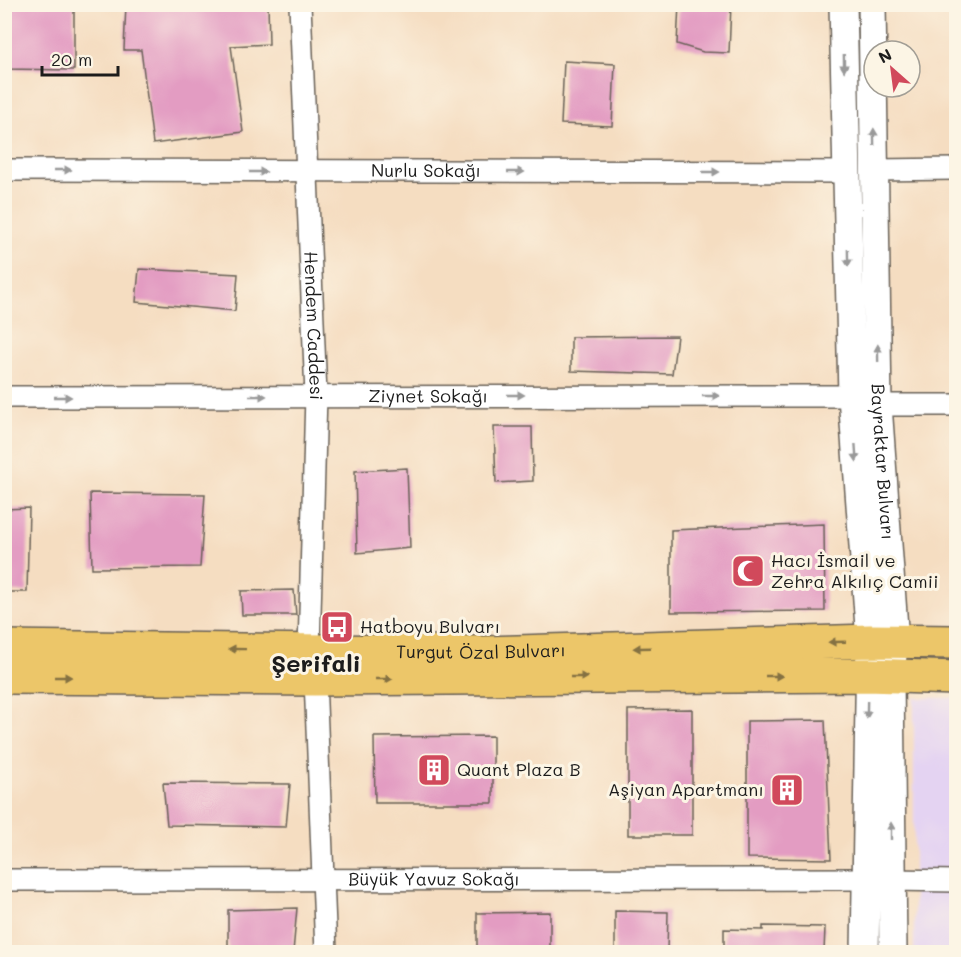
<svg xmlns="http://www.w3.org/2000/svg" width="961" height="957" font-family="Mali,sans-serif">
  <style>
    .built { fill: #e4d3f2 }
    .building { fill: #e39cc2 }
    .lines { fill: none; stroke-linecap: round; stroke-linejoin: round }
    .minor-casing { stroke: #686056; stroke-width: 24 }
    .tertiary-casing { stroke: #686056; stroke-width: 30 }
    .primary-casing { stroke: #686056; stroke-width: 36 }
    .minor { stroke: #fff; stroke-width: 21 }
    .tertiary { stroke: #fff; stroke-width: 27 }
    .primary { stroke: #ecc669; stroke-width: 33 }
    .oneway { fill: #999 }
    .oneway2 { fill: #847142 }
    .labels { text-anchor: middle; stroke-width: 6; stroke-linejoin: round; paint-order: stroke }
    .street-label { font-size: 18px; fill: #1c1c1c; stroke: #fcf5e5 }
    .poi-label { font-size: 18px; fill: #1c1c1c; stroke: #fcf5e5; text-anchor: start }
    .district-label { font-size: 24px; font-weight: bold; fill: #1c1c1c; stroke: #fcf5e5 }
  </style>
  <rect width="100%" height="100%" fill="#fcf5e5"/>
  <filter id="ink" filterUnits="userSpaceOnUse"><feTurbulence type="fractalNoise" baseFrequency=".0167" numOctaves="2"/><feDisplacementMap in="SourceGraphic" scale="12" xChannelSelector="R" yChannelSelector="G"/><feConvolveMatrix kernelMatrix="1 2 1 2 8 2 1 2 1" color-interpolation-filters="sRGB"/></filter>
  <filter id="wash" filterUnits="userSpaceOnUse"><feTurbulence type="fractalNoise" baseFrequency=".008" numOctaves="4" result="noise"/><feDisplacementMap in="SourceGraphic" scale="24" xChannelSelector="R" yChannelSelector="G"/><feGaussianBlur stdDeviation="1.35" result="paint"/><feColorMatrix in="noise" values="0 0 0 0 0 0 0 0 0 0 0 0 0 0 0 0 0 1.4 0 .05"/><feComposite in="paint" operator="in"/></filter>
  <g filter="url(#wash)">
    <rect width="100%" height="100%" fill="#f5ddc1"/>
    <path class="built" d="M914 698H956V952H914Z"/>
    <g id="blocks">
      <path class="building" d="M4 4H74V70L4 69Z
        M126 4H268L269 44 231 46 243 132 153 144 141 50H124Z
        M679 4H731L729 53 703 52 677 44Z
        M564 61 615 64 612 126 561 124Z
        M139 269 238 274 235 311 136 302Z
        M677 336 672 374 571 371V337Z
        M494 427H532L533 481 496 483Z
        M407 468 410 548 357 553 355 471Z
        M90 493 205 494 200 567 92 568Z
        M29 508 27 592H4V509Z
        M824 524 825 611 671 612V530Z
        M294 590 296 615H242L241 591Z
        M692 709V835H628V710Z
        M825 720 831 859 747 858V721Z
        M493 736V803H375L374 737Z
        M163 783 290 784 286 827 167 825Z
        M297 908 293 952H228V910Z
        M615 911 668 912 667 952H615Z
        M550 912V952H477V913Z
        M763 926 825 927 824 952H724V929L763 930Z"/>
    </g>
  </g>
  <g filter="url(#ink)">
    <use href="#blocks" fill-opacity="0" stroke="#686056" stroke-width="1.5"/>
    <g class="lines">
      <g class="minor-casing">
        <g id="minor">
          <path id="s1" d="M300 4 316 395 309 650"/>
          <path id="s2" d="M4 170 846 172"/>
          <path d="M875 170 956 169"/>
          <path id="s3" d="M4 397 852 396"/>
          <path d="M878 405H956"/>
          <path d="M315 679 326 952"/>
          <path id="s4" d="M4 880 864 879"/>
          <path d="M891 880 956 881"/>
        </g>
      </g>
      <g class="tertiary-casing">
        <g id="tertiary">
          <path d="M843 4 852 396 870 641 865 952"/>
          <path id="s5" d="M872 4 878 405 895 642 890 677 893 952"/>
        </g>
      </g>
      <g class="primary-casing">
        <g id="primary">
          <path id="s6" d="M4 647 484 653 870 641 956 642"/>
          <path d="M4 677 315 679 868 675 956 678"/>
        </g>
      </g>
      <use href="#minor" class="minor"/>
      <use href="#tertiary" class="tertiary"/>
      <use href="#primary" class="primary"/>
    </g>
    <defs><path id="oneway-solid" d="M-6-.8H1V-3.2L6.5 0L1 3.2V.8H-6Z" transform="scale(1.5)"/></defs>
    <g class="oneway">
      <use href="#oneway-solid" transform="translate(844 63) rotate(89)"/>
      <use href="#oneway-solid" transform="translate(874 137) rotate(-91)"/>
      <use href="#oneway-solid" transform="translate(63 170)"/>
      <use href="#oneway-solid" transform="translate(258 172)"/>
      <use href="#oneway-solid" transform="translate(516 172)"/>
      <use href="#oneway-solid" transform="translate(711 172)"/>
      <use href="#oneway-solid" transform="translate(848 258) rotate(89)"/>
      <use href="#oneway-solid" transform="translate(878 353) rotate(-91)"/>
      <use href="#oneway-solid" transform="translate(516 395)"/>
      <use href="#oneway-solid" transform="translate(258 396)"/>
      <use href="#oneway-solid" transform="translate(711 396)"/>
      <use href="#oneway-solid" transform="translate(63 397)"/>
      <use href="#oneway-solid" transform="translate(856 453) rotate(86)"/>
      <use href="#oneway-solid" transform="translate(867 710) rotate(91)"/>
      <use href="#oneway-solid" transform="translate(891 831) rotate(-90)"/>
    </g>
    <g class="oneway2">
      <use href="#oneway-solid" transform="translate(837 642) rotate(178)"/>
      <use href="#oneway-solid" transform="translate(642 648) rotate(178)"/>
      <use href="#oneway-solid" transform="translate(237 649) rotate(-179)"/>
      <use href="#oneway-solid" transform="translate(774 676)"/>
      <use href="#oneway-solid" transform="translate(63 677)"/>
      <use href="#oneway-solid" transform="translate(579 677)"/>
      <use href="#oneway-solid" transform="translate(384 679)"/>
    </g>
  </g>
  <defs>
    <g id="mosque-square" transform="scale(1.725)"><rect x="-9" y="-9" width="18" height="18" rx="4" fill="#d1495b" stroke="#fcf5e5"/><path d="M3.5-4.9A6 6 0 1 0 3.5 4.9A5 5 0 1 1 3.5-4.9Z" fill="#fff"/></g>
    <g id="bus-square" transform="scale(1.725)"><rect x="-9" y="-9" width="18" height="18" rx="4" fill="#d1495b" stroke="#fcf5e5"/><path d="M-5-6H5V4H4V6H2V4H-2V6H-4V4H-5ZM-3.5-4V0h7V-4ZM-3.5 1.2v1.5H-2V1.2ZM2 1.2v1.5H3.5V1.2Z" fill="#fff"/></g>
    <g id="building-square" transform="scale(1.725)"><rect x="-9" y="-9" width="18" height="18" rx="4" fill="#d1495b" stroke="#fcf5e5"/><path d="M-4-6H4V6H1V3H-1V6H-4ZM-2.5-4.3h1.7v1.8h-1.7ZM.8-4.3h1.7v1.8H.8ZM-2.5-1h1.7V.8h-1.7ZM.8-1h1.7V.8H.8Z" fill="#fff"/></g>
  </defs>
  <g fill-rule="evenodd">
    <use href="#mosque-square" x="748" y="571"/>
    <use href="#bus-square" x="337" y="627"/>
    <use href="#building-square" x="434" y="770"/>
    <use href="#building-square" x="787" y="790"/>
  </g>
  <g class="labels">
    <g class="street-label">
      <text dy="6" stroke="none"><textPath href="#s2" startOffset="422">Nurlu Sokağı</textPath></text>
      <text dy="6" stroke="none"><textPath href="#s1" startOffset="322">Hendem Caddesi</textPath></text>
      <text dy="6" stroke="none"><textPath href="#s3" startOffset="424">Ziynet Sokağı</textPath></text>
      <text dy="6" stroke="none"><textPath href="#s5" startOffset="458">Bayraktar Bulvarı</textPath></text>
      <text dy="6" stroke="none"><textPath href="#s6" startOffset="477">Turgut Özal Bulvarı</textPath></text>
      <text dy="6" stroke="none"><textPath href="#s4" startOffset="430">Büyük Yavuz Sokağı</textPath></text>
    </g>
    <g class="poi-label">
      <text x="771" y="567">Hacı İsmail ve<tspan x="771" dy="21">Zehra Alkılıç Camii</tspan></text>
      <text x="360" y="633">Hatboyu Bulvarı</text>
      <text x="457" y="776">Quant Plaza B</text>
      <text x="764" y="796" text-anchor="end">Aşiyan Apartmanı</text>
    </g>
    <g class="district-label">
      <text x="316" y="672">Şerifali</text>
    </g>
  </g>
  <rect width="961" height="957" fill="none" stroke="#fcf5e5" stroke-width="24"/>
  <g transform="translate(892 69) rotate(332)"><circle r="28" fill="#fcf5e5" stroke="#a29e95" stroke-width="1.5"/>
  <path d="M0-4.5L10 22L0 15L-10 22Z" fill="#d1495b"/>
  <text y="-9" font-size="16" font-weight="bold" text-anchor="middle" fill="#1c1c1c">N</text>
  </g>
  <path d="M42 66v9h76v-9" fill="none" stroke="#1c1c1c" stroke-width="3"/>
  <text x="51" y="66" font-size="18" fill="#1c1c1c" stroke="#fcf5e5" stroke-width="4.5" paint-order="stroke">20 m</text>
</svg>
